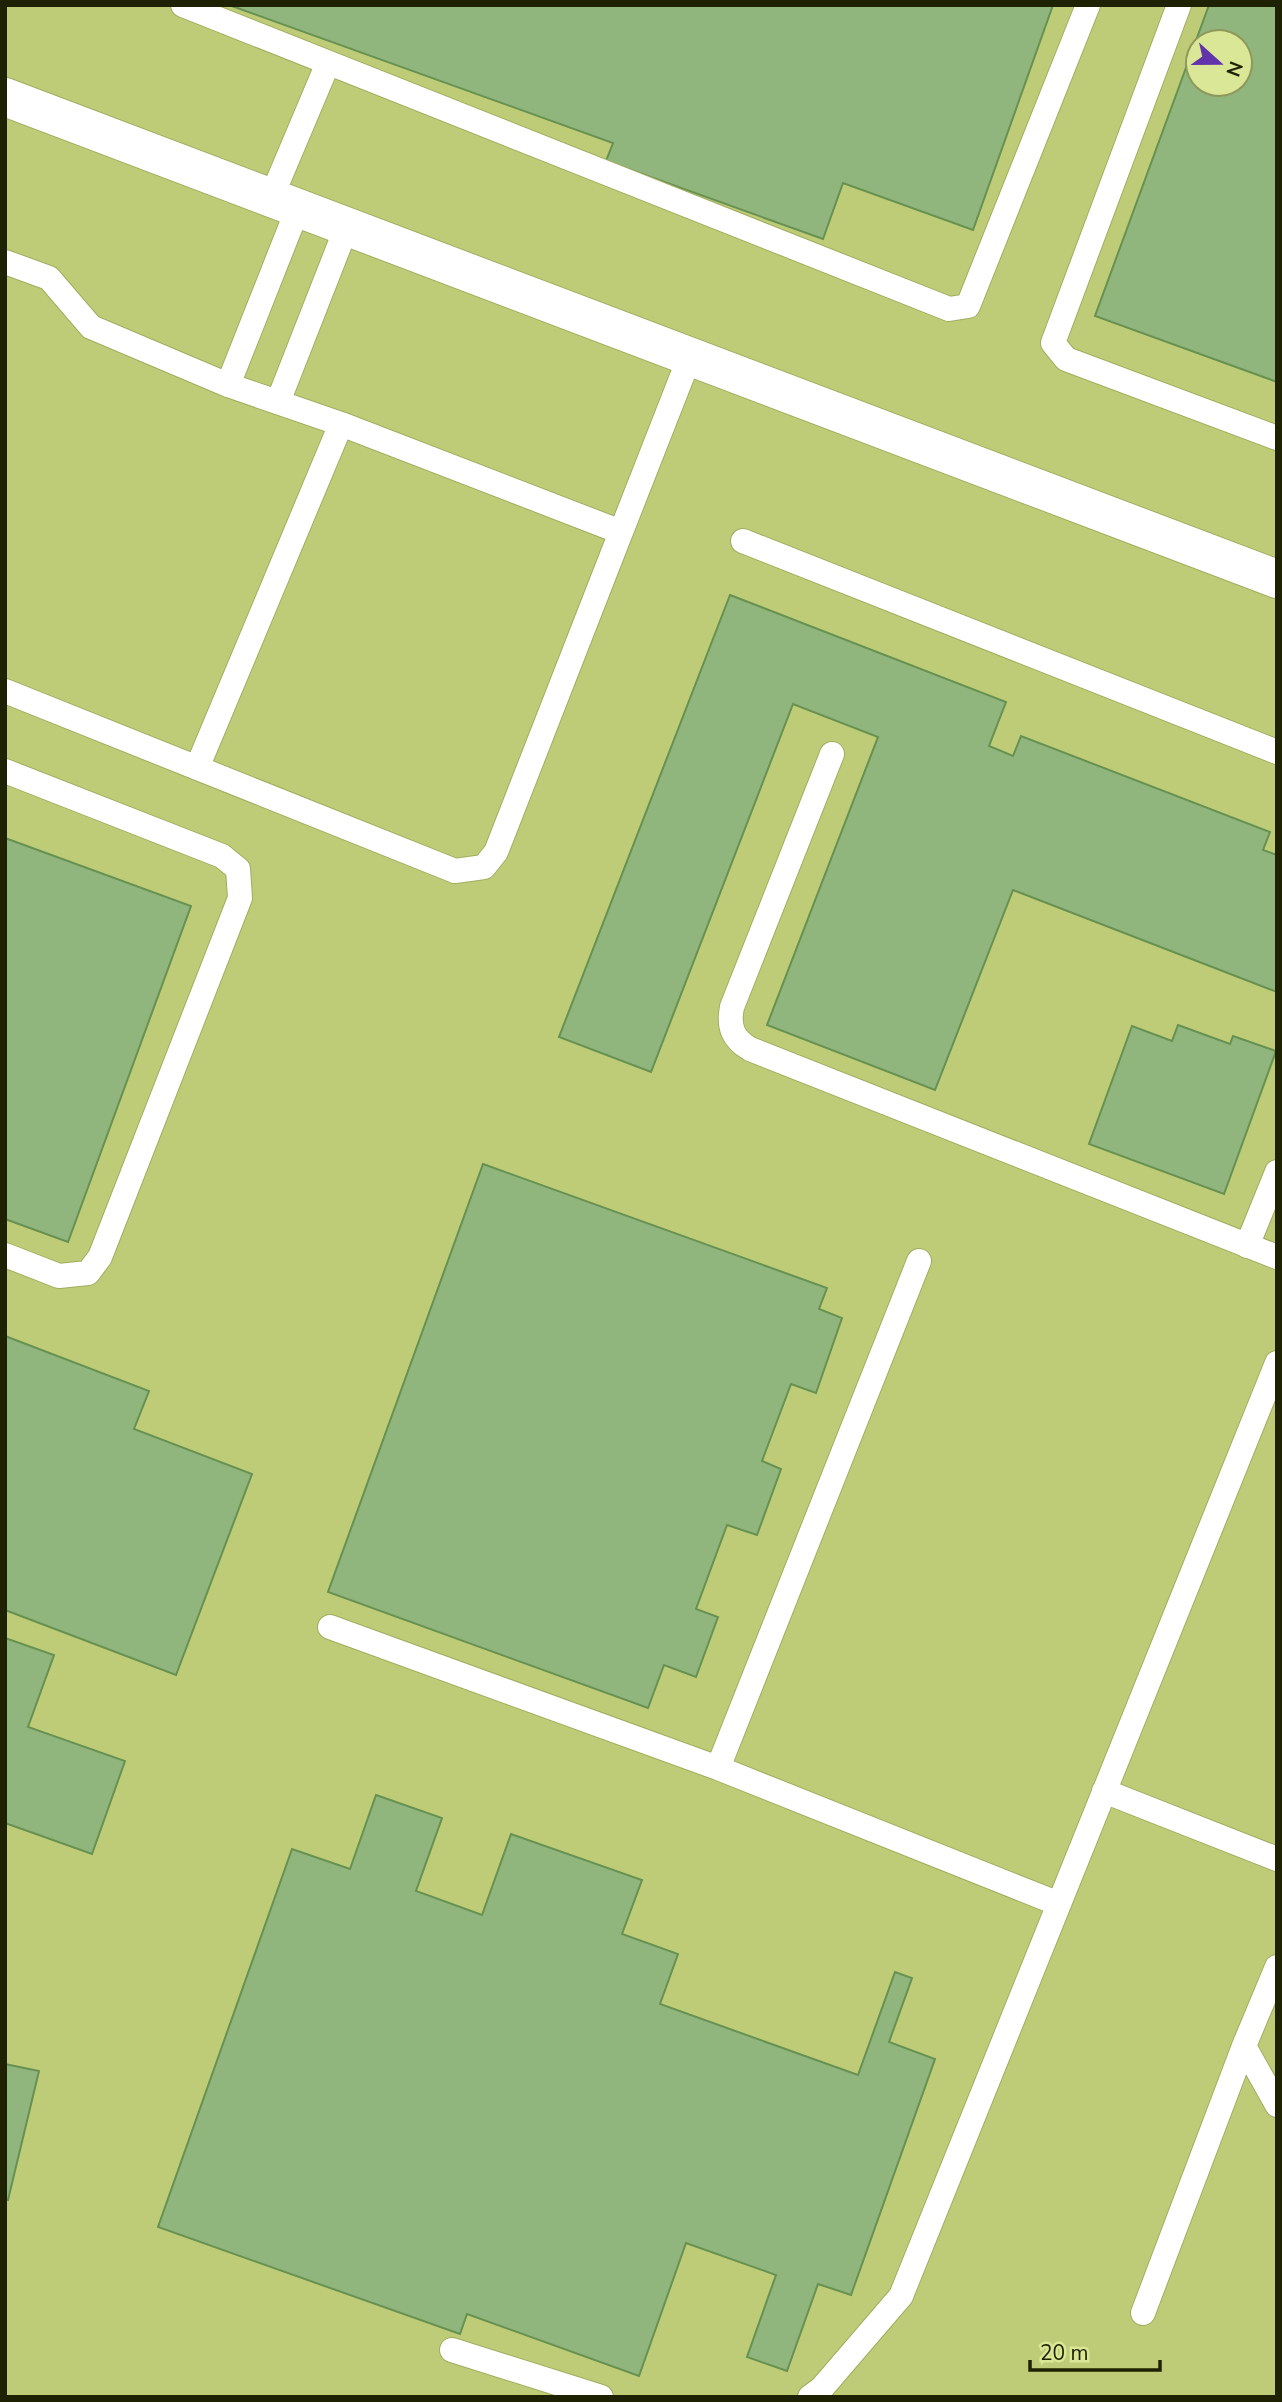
<svg xmlns="http://www.w3.org/2000/svg" width="1282" height="2402" font-family="'Nunito Sans',sans-serif">
  <style>
    .built { fill: #bfcc77; fill-rule: evenodd }
    .building { fill: #90b67e; stroke: #679151; stroke-width: 2; fill-rule: evenodd }
    .lines { fill: none; stroke-linecap: round; stroke-linejoin: round }
    .service-casing { stroke: #a1ad5f; stroke-width: 26 }
    .minor-casing { stroke: #a1ad5f; stroke-width: 40 }
    .service { stroke: #fff; stroke-width: 24 }
    .minor { stroke: #fff; stroke-width: 38 }
  </style>
  <rect width="100%" height="100%" fill="#cdda8a"/>
  <path class="built" d="M5 5H1277V2397H5ZM1198 42H1240V84H1198Z"/>
  <path class="building" d="M229 5H1053L973 230 843 183 823 239 606 161 613 143Z
    M1209 5H1277V382L1095 316ZM1198 42H1240V84H1198Z
    M730 595 1006 702 989 746 1013 756 1021 736 1270 832 1263 850 1277 855V992L1013 890 935 1090 767 1025 878 737 793 704 651 1072 559 1037Z
    M5 838 191 906 68 1242 5 1219Z
    M1178 1025 1230 1044 1233 1036 1276 1051 1224 1194 1089 1144 1132 1026 1172 1041Z
    M483 1164 827 1288 819 1309 842 1318 816 1393 791 1384 762 1461 781 1469 757 1535 727 1525 696 1609 718 1617 696 1677 664 1665 648 1708 328 1592Z
    M5 1336 149 1391 134 1429 252 1474 176 1675 5 1610Z
    M5 1638 54 1655 28 1727 125 1761 92 1854 5 1823Z
    M376 1795 442 1818 416 1891 482 1915 511 1834 642 1880 622 1934 678 1954 660 2004 858 2075 895 1972 912 1978 889 2042 935 2059 851 2295 818 2284 787 2371 747 2357 776 2275 686 2243 639 2376 467 2314 460 2334 158 2227 292 1849 350 1869Z
    M5 2064 39 2071 8 2200 5 2199Z"/>
  <g class="lines">
    <g class="service-casing">
      <path id="service" d="M183 5 949 309 968 306 1088 5
        M1179 5 1053 343 1066 359 1277 438
        M271 198 328 63
        M5 262 49 278 91 327 228 385 341 424 621 532 496 852 484 867 455 871 5 691
        M228 385 298 208
        M278 402 347 226
        M621 532 690 356
        M743 541 1277 752
        M832 754 732 1007C728 1027 733 1039 750 1049L1277 1257
        M197 768 341 424
        M5 771 222 856 238 869 240 898 100 1257 88 1273 59 1276 5 1255
        M1247 1246 1277 1172
        M919 1261 718 1768 1059 1904
        M330 1627 718 1768
        M1104 1791 1277 1859
        M1277 1967 1244 2046 1277 2105
        M1143 2313 1244 2046
        M452 2350 601 2397
        M810 2397 822 2388 901 2296 1277 1363"/>
    </g>
    <g class="minor-casing">
      <path id="minor" d="M5 97 1277 579"/>
    </g>
    <use href="#service" class="service"/>
    <use href="#minor" class="minor"/>
  </g>
  <rect width="1282" height="2402" fill="none" stroke="#1f2202" stroke-width="14"/>
  <g transform="translate(1219 63) rotate(111)"><circle r="33" fill="#dae797" stroke="#8f985b" stroke-width="2"/>
  <path d="M0-5L12 26L0 18L-12 26Z" fill="#6234ac"/>
  <text y="-10" font-size="19" font-weight="bold" text-anchor="middle" fill="#1f2202">N</text>
  </g>
  <path d="M1030 2360v10h130v-10" fill="none" stroke="#1f2202" stroke-width="3.5"/>
  <text x="1040" y="2360" font-size="21" fill="#1f2202" stroke="#dae797" stroke-width="5" paint-order="stroke">20 m</text>
</svg>
